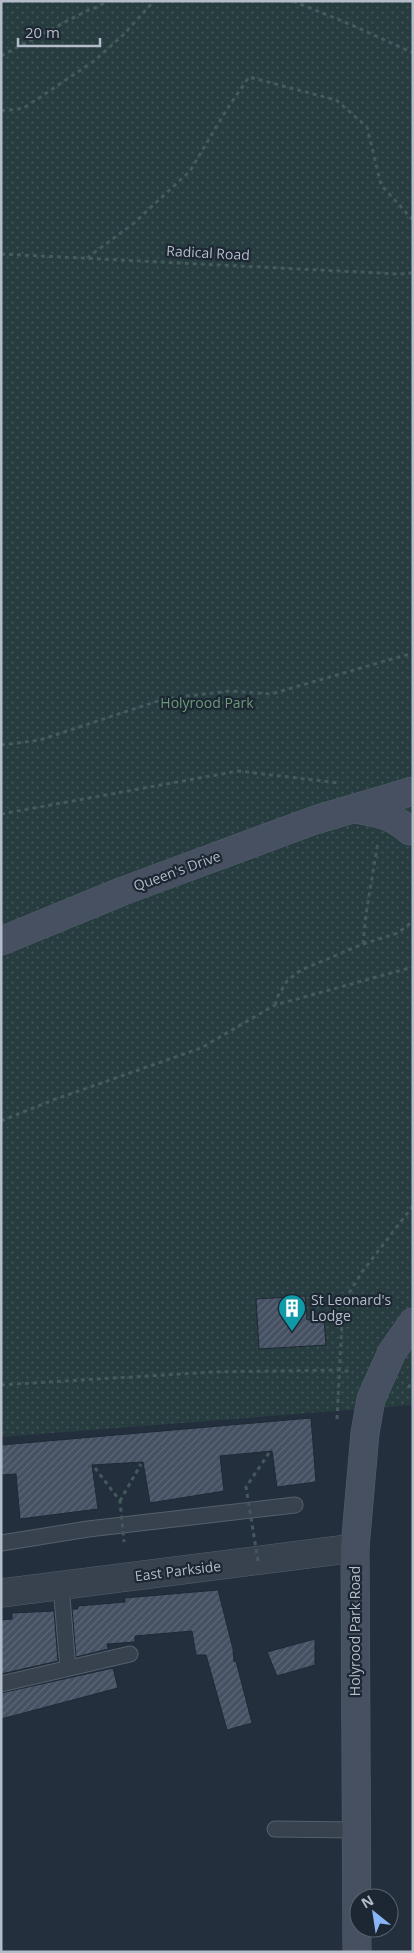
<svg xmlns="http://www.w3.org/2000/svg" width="414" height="1953" font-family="'Open Sans',sans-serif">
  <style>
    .park { fill: url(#park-dots) }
    .building { fill: url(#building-hatch); stroke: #1f2835 }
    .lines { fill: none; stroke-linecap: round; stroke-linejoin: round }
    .lane-casing { stroke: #565f6c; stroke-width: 17 }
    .street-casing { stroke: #565f6c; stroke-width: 29 }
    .secondary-casing { stroke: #565f6c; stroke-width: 29 }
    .path { stroke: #44595c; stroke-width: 3; stroke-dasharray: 4 4; stroke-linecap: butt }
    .lane { stroke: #38414e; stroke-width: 15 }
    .street { stroke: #38414e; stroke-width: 28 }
    .secondary { stroke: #465061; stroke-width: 28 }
    .path-bridge { stroke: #44595c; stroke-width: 3; stroke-dasharray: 4 4; stroke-linecap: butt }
    .labels { text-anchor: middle; stroke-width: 4.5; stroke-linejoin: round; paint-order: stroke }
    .street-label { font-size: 14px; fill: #b4bcc9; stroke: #1d2633 }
    .park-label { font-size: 14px; fill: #6b9a76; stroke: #1d2633 }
    .poi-label { font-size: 14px; fill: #b4bcc9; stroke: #1d2633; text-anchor: start }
  </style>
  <defs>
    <pattern id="park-dots" width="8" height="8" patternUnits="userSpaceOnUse" patternTransform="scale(1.25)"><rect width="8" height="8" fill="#263c3f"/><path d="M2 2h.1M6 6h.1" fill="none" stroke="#435659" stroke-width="1.8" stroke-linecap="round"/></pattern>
    <pattern id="building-hatch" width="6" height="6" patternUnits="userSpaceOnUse" patternTransform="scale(1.25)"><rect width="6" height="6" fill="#455162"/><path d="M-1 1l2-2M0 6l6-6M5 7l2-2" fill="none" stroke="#5d6877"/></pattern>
  </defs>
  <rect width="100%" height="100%" fill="#242f3e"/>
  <path class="park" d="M1 1H413V1405L1 1437Z"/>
  <path class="building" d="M305 1296 307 1320 324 1319 326 1345 259 1349 256 1299Z
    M311 1418 316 1482 277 1487 272 1451 220 1456 224 1491 150 1503 143 1462 92 1465 98 1509 20 1519 16 1474 1 1475V1445Z
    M218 1590 233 1649 234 1662 236 1661 252 1723 227 1730 206 1655H196L192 1631 135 1636V1642L107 1644 108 1649 76 1657 72 1609H78V1606L125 1602V1598Z
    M54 1611 58 1661 1 1674V1620L12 1619V1613Z
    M315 1639V1665L277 1676 267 1652Z
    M113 1668 118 1688 1 1719V1693Z"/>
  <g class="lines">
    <g class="lane-casing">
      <path id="lane" d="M1 1543 88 1529 295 1505
        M61 1586 68 1668
        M1 1684 130 1654
        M275 1829 356 1830"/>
    </g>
    <g class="street-casing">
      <path id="street" d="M1 1593 355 1548"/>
    </g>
    <g class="secondary-casing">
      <path id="secondary" d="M356 809C381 814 390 814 410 831
        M1 941 123 891 315 820 413 791
        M357 1952 355 1548 365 1433 371 1399 392 1352 413 1322"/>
    </g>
    <path class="path" d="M293 1 354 26 413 53
      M1 56 86 11 98 7 106 1
      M1 111 24 108 94 61 123 35 154 1
      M1 254 399 274 413 273
      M87 258 134 223 190 171 227 109 249 77 336 100 367 127 381 185 413 220
      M1 745 40 740 164 699 229 691 271 694 413 653
      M1 814 238 771 339 783
      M363 944 366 914 378 842
      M275 1005 278 996 287 981 301 970 363 944 398 933 413 921
      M1 1121 53 1100 201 1048 275 1005 413 967
      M1 1385 212 1372 340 1370 353 1372
      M408 1388 413 1380
      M337 1419 343 1303 362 1272 413 1206
      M120 1501 141 1464"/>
    <use href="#lane" class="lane"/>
    <use href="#street" class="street"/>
    <use href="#secondary" class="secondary"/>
    <path class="path-bridge" d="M95 1468 120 1501 124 1542
      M258 1561 246 1487 269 1453"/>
  </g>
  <defs>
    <g id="building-pin" transform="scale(1.4375)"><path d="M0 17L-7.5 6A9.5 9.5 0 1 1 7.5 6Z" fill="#0f9aa8" stroke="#1d2633"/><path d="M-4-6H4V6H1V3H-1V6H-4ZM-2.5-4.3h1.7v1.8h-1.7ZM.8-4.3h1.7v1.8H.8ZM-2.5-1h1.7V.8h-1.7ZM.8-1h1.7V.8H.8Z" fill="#fff"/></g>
  </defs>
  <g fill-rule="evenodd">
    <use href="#building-pin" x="292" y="1308"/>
  </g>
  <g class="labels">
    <g class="street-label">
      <text transform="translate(208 253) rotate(3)" y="5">Radical Road</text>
      <text transform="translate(177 871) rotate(-20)" y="5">Queen's Drive</text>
      <text transform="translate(178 1571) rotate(-7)" y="5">East Parkside</text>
      <text transform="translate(355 1631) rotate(-90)" y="5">Holyrood Park Road</text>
    </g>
    <g class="park-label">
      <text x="207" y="708">Holyrood Park</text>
    </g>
    <g class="poi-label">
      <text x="311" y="1305">St Leonard's<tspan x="311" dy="16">Lodge</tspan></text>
    </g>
  </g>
  <rect width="414" height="1953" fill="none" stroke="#b4bcc9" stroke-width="5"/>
  <g transform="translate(374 1913) rotate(330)"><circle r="24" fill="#1d2633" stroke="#59626f"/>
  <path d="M0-4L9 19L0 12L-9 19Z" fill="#8ab4f8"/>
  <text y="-8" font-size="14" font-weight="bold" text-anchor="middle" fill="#b4bcc9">N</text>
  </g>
  <path d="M18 38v8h82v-8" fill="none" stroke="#b4bcc9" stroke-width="2.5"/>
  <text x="25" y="38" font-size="15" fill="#b4bcc9" stroke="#1d2633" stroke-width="4" paint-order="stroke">20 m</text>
</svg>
